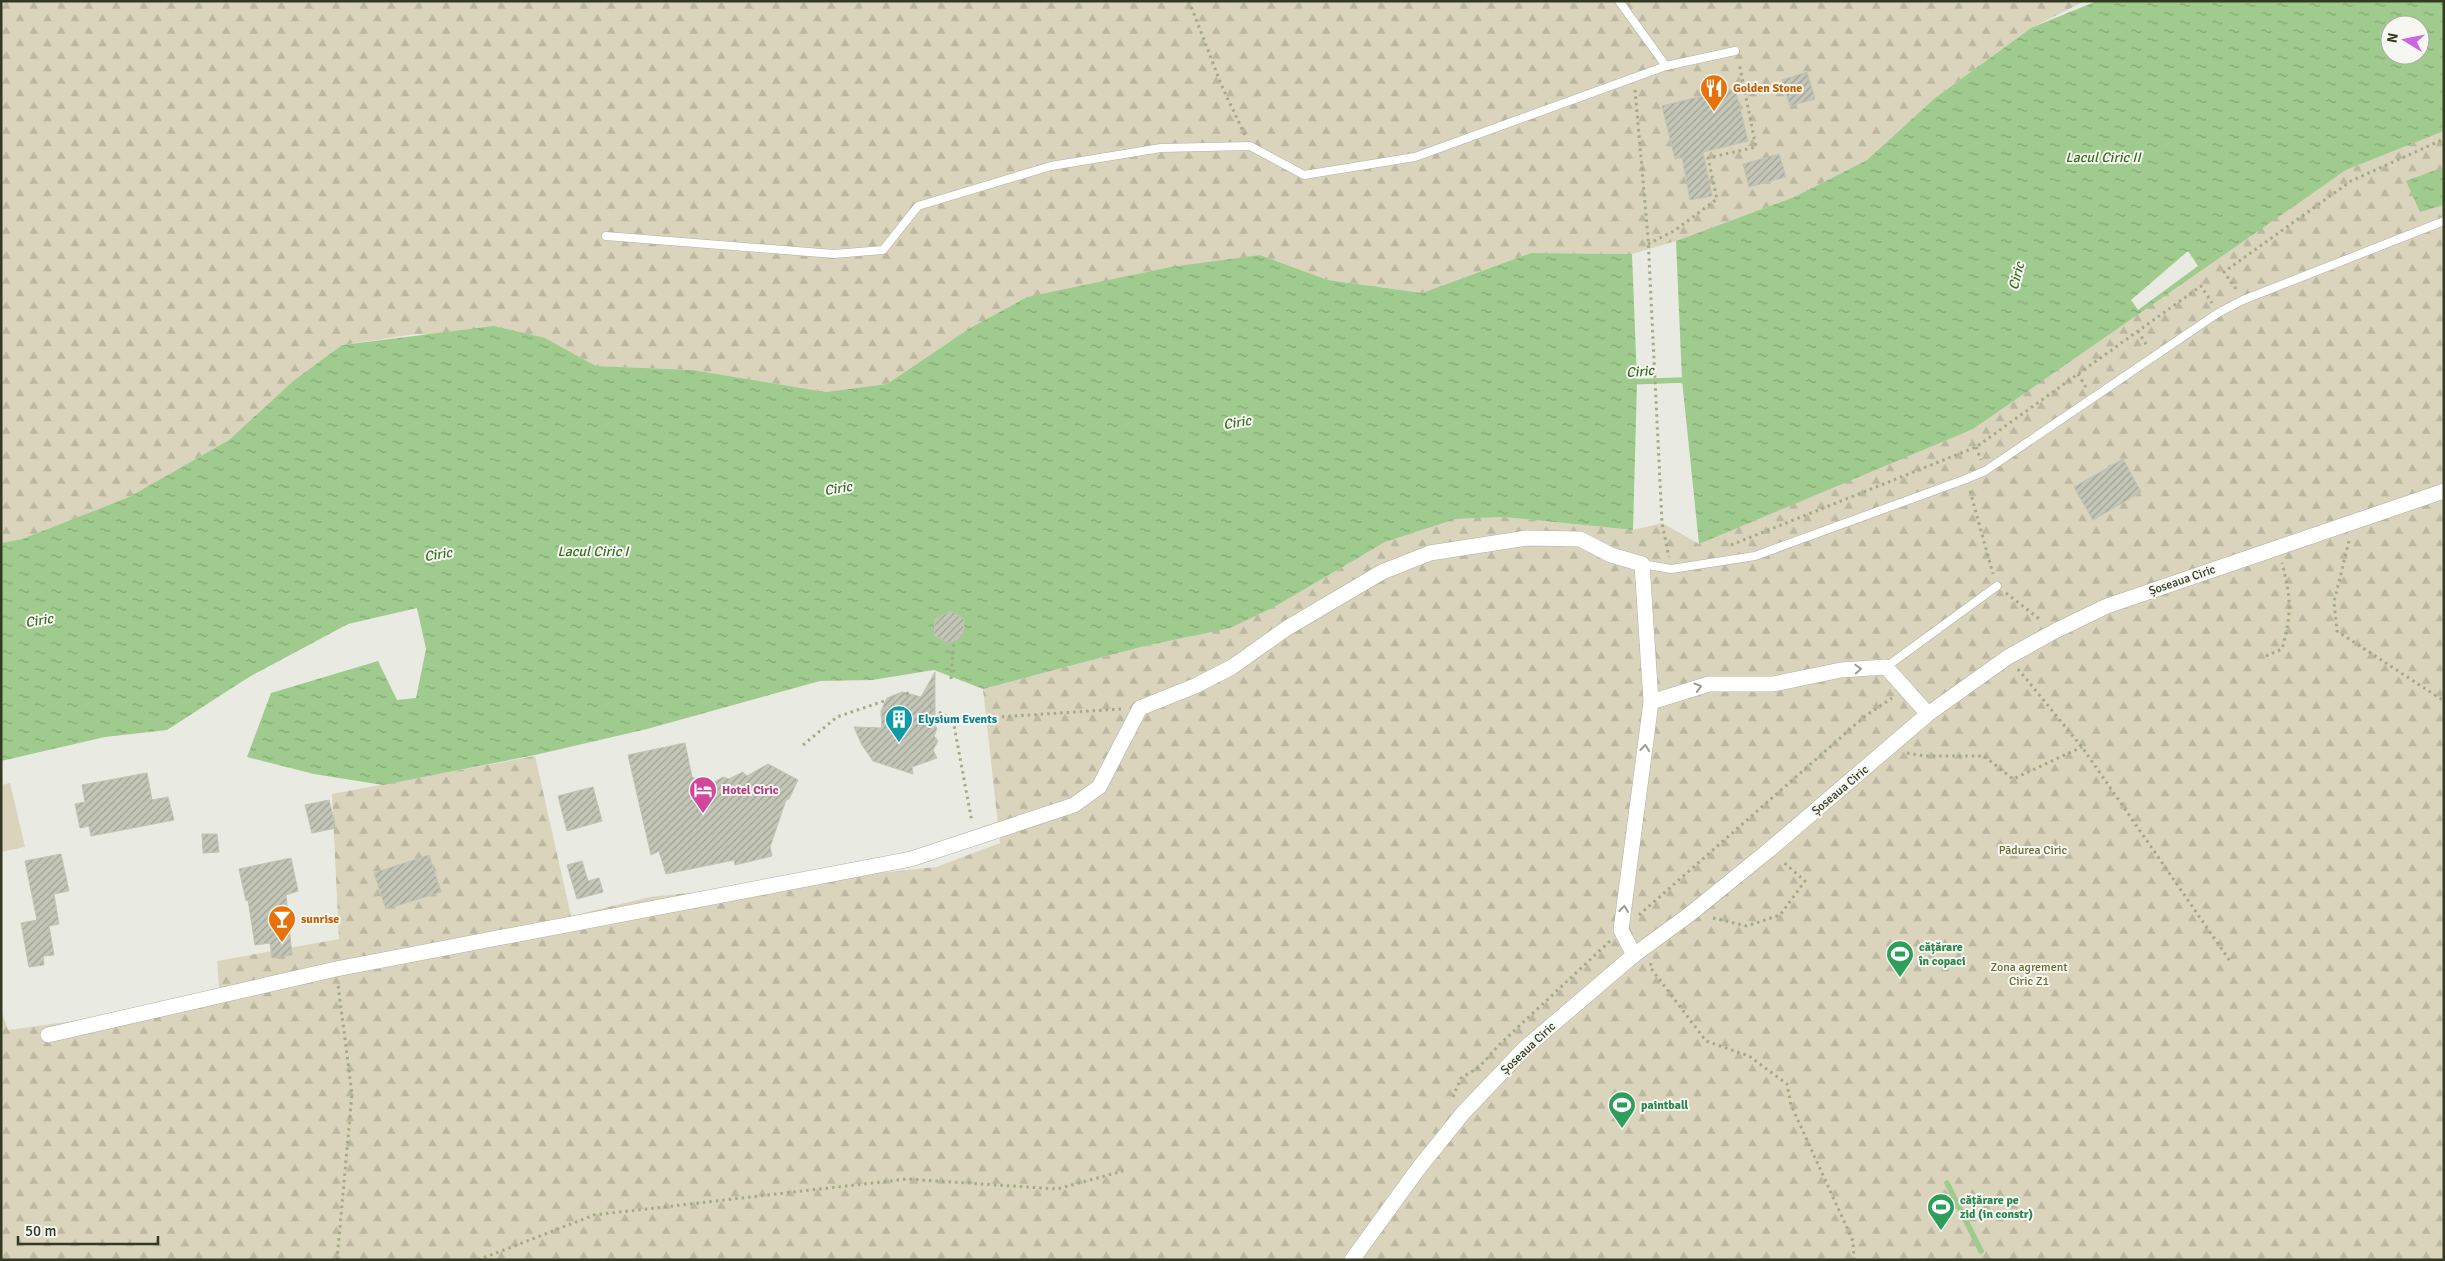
<svg xmlns="http://www.w3.org/2000/svg" width="2445" height="1261" font-family="Signika,sans-serif">
  <style>
    .green { fill: #dad4bc }
    .forest { fill: url(#forest-firs) }
    .water { fill: url(#water-ripples); fill-rule: evenodd }
    .pier { fill: #e9eae1 }
    .lines { fill: none; stroke-linecap: round; stroke-linejoin: round }
    .stream { stroke: #a0cb8e; stroke-width: 5.5 }
    .building { fill: url(#building-hatch); stroke: #c1c3b4 }
    .lane-casing { stroke: #afb1a4; stroke-width: 9 }
    .street-casing { stroke: #afb1a4; stroke-width: 16 }
    .secondary-casing { stroke: #abaf9b; stroke-width: 16 }
    .path { stroke: #a2ab84; stroke-width: 3; stroke-dasharray: 2.5 4; stroke-linecap: butt }
    .lane { stroke: #fff; stroke-width: 8 }
    .street { stroke: #fff; stroke-width: 15 }
    .secondary { stroke: #fff; stroke-width: 15 }
    .oneway { stroke: #999c91 }
    .labels { text-anchor: middle; stroke-width: 4; stroke-linejoin: round; paint-order: stroke }
    .food-label { font-size: 12px; font-weight: bold; fill: #c56008; stroke: #f7f7f1; text-anchor: start }
    .street-label { font-size: 12px; fill: #333923; stroke: #f7f7f1 }
    .culture-label { font-size: 12px; font-weight: bold; fill: #0d838f; stroke: #f7f7f1; text-anchor: start }
    .hotel-label { font-size: 12px; font-weight: bold; fill: #b23c85; stroke: #f7f7f1; text-anchor: start }
    .park-label { font-size: 12px; fill: #6c6931; stroke: #f7f7f1 }
    .leisure-label { font-size: 12px; font-weight: bold; fill: #27864d; stroke: #f7f7f1; text-anchor: start }
    .water-label { font-size: 14px; font-style: italic; fill: #387023; stroke: #f7f7f1 }
  </style>
  <defs>
    <pattern id="forest-firs" width="22" height="20" patternUnits="userSpaceOnUse" patternTransform="scale(1.25)"><rect width="22" height="20" fill="#dad4bc"/><path d="M5 1l3.5 6h-7zM16 11l3.5 6h-7z" fill="#bcb7a1"/></pattern>
    <pattern id="water-ripples" width="26" height="14" patternUnits="userSpaceOnUse" patternTransform="scale(1.25)"><rect width="26" height="14" fill="#a0cb8e"/><path d="M2 4q2-2 4 0t4 0M15 11q2-2 4 0t4 0" fill="none" stroke="#83a674"/></pattern>
    <pattern id="building-hatch" width="6" height="6" patternUnits="userSpaceOnUse" patternTransform="scale(1.25)"><rect width="6" height="6" fill="#c3c5b7"/><path d="M-1 1l2-2M0 6l6-6M5 7l2-2" fill="none" stroke="#9fa194"/></pattern>
  </defs>
  <rect width="100%" height="100%" fill="#e9eae1"/>
  <path class="green" d="M10 783 25 847 1 852V785Z"/>
  <path class="forest" d="M1 1H2085L2031 28 1935 98 1867 160 1794 197 1676 241 1632 254 1531 253 1422 293 1328 280 1260 255 1027 297 970 328 887 384 826 392 693 370 596 366 545 338 416 334 342 345 293 381 229 440 129 497 22 539 1 543Z
    M2444 131V1260H1V1010L8 1030 220 1001 217 961 339 939 332 794 535 756 571 916 650 897 936 867 1000 843 983 689 1141 647 1189 637 1276 606 1385 542 1456 519 1503 517 1633 530 1662 523 1699 544 2186 279 2346 170Z"/>
  <path class="water" d="M2097 1H2444V131L2346 170 1973 429 1699 544 1682 380 1676 241 1794 197 1867 160 1935 98 2031 28ZM2390 25H2420V55H2390Z
    M2444 167V205L2420 212 2406 181Z
    M1531 253 1632 254 1637 382 1633 530 1503 517 1456 519 1385 542 1276 606 1230 628 1141 647 983 689 934 670 872 680 820 681 647 729 535 755 383 785 314 774 247 757 271 693 378 661 397 700 416 698 426 649 417 608 348 624 249 677 167 730 105 737 1 761V543L22 539 129 497 229 440 293 381 342 345 494 326 545 338 596 366 693 370 826 392 887 384 970 328 1027 297 1171 267 1260 255 1328 280 1422 293Z"/>
  <path class="pier" d="M2188 251 2198 266 2138 310 2131 300Z"/>
  <g class="lines">
    <path class="stream" d="M1630 382 1682 380 1687 384
      M1947 1183 1981 1251"/>
  </g>
  <path class="building" d="M1807 72 1815 99 1790 106 1782 80Z
    M1735 88 1748 141 1703 152 1712 196 1690 200 1682 157 1675 159 1662 106Z
    M1779 154 1786 177 1749 187 1743 164Z
    M2123 459 2141 492 2093 520 2074 487Z
    M951 611 964 619 963 636 949 643 934 635 935 619Z
    M935 672V716L930 720 937 728 934 736 938 741 933 750 937 758 912 767 913 774 873 761 862 745 854 727 882 728 881 711 887 698 902 692 921 697Z
    M685 743 692 777 709 785 723 777 729 779 743 772 747 776 768 764 798 780 789 799 786 800 770 847 772 856 735 865 734 860 666 874 659 851 651 855 628 755Z
    M147 773 152 800 168 797 174 820 91 836 89 826 80 828 75 804 85 802 82 785Z
    M593 787 602 821 567 831 558 796Z
    M329 800 336 828 312 833 305 805Z
    M202 834H217L219 852 203 853Z
    M61 854 69 891 54 894 59 924 49 926 54 955 43 956 44 965 29 967 21 923 37 920 25 861Z
    M429 855 441 892 386 909 374 873Z
    M291 858 298 891 286 895 292 955 272 958 270 943 255 945 248 900 246 901 239 869Z
    M582 861 588 881 599 878 603 892 577 899 567 865Z"/>
  <g class="lines">
    <g class="lane-casing">
      <path id="lane" d="M1619 1 1666 66 1735 51
        M606 236 834 254 883 250 918 206 1051 166 1161 148 1250 146 1304 175 1415 157 1666 66
        M1642 564 1671 569 1755 556 1966 479 1985 471 2218 313 2243 300 2444 221
        M1886 667 1997 586"/>
    </g>
    <g class="street-casing">
      <path id="street" d="M1651 702 1709 684H1773L1841 670 1886 667 1928 714
        M48 1035 336 969 911 859 1074 805 1099 787 1140 708 1195 686 1232 667 1287 628 1382 572 1430 553 1527 538 1580 539 1611 555 1642 564 1651 702 1621 930 1634 955"/>
    </g>
    <g class="secondary-casing">
      <path id="secondary" d="M1352 1260 1418 1169 1463 1113 1525 1048 1634 955 1690 914 1769 850 1928 714 2008 657 2055 631 2107 606 2444 491"/>
    </g>
    <path class="path" d="M1189 1 1223 89 1245 135
      M1635 90 1648 237 1662 523 1669 557
      M1648 244 1674 231 1717 199 1708 158 1756 147 1739 63
      M2236 289 2224 272 2351 181 2444 139
      M2138 331 2147 346
      M2078 374 2087 389
      M1976 447 1981 460
      M1970 491 1993 574
      M2349 541 2334 602 2337 631 2444 701
      M1731 545 1976 447 2201 286 2212 303
      M2006 593 2042 621
      M2266 656 2282 649C2292 614 2291 597 2282 563
      M2018 669 2082 747 2230 961
      M951 679 954 641
      M906 693 912 695
      M930 707H931
      M939 712 953 720 1121 709
      M953 720 972 822
      M803 745 837 717 887 700
      M1907 753 1924 756H1984L2013 779 2082 747
      M1639 915 1864 717 1892 698
      M1713 918 1747 926 1780 915 1805 881 1782 861
      M1651 963 1650 967 1706 1041 1749 1056 1787 1084 1791 1105 1853 1241 1854 1260
      M1453 1097 1461 1078 1479 1067 1500 1044 1610 941
      M337 1260 352 1094 338 985
      M478 1260 594 1215 907 1179 1057 1189 1123 1171"/>
    <use href="#lane" class="lane"/>
    <use href="#street" class="street"/>
    <use href="#secondary" class="secondary"/>
  </g>
  <defs><path id="oneway-chevron" d="M-2-3.5L2.5 0L-2 3.5" fill="none" stroke-width="1.6" stroke-linecap="round" stroke-linejoin="round" transform="scale(1.25)"/></defs>
  <g class="oneway">
    <use href="#oneway-chevron" transform="translate(1858 669) rotate(-3)"/>
    <use href="#oneway-chevron" transform="translate(1698 687) rotate(-17)"/>
    <use href="#oneway-chevron" transform="translate(1645 748) rotate(-83)"/>
    <use href="#oneway-chevron" transform="translate(1624 909) rotate(-83)"/>
  </g>
  <defs>
    <g id="restaurant-pin" transform="scale(1.4375)"><path d="M0 17L-7.5 6A9.5 9.5 0 1 1 7.5 6Z" fill="#e8710a" stroke="#f7f7f1"/><path d="M-5-6h1v4h1v-4h1v4h1v-4h1v5L-1.5 .5V6h-2V.5L-5-1ZM5-6V6H3V1.5H1.5Q1.5-4 5-6Z" fill="#fff"/></g>
    <g id="building-pin" transform="scale(1.4375)"><path d="M0 17L-7.5 6A9.5 9.5 0 1 1 7.5 6Z" fill="#0f9aa8" stroke="#f7f7f1"/><path d="M-4-6H4V6H1V3H-1V6H-4ZM-2.5-4.3h1.7v1.8h-1.7ZM.8-4.3h1.7v1.8H.8ZM-2.5-1h1.7V.8h-1.7ZM.8-1h1.7V.8H.8Z" fill="#fff"/></g>
    <g id="hotel-pin" transform="scale(1.4375)"><path d="M0 17L-7.5 6A9.5 9.5 0 1 1 7.5 6Z" fill="#d1479c" stroke="#f7f7f1"/><path d="M-6-4.5h1.5V1H6V5H4.5V3h-9V5H-6ZM-4 0a1.8 1.8 0 1 1 3.6 0ZM.5 0V-2.5h3Q6-2.5 6 0Z" fill="#fff"/></g>
    <g id="bar-pin" transform="scale(1.4375)"><path d="M0 17L-7.5 6A9.5 9.5 0 1 1 7.5 6Z" fill="#e8710a" stroke="#f7f7f1"/><path d="M-6-5H6L.8 .8V4.5H3.5V6h-7V4.5H-.8V.8Z" fill="#fff"/></g>
    <g id="stadium-pin" transform="scale(1.4375)"><path d="M0 17L-7.5 6A9.5 9.5 0 1 1 7.5 6Z" fill="#2e9e5b" stroke="#f7f7f1"/><path d="M0-5a6.5 5 0 1 0 0 10a6.5 5 0 1 0 0-10ZM-3.5-1.8h7v3.6h-7Z" fill="#fff"/></g>
  </defs>
  <g fill-rule="evenodd">
    <use href="#restaurant-pin" x="1714" y="88"/>
    <use href="#building-pin" x="899" y="719"/>
    <use href="#hotel-pin" x="703" y="790"/>
    <use href="#bar-pin" x="282" y="919"/>
    <use href="#stadium-pin" x="1900" y="954"/>
    <use href="#stadium-pin" x="1622" y="1105"/>
    <use href="#stadium-pin" x="1941" y="1207"/>
  </g>
  <g class="labels">
    <g class="food-label">
      <text x="1733" y="92">Golden Stone</text>
      <text x="301" y="923">sunrise</text>
    </g>
    <g class="street-label">
      <text transform="translate(2182 580) rotate(-19)" y="4">Șoseaua Ciric</text>
      <text transform="translate(1840 790) rotate(-40)" y="4">Șoseaua Ciric</text>
      <text transform="translate(1528 1048) rotate(-43)" y="4">Șoseaua Ciric</text>
    </g>
    <g class="culture-label">
      <text x="918" y="723">Elysium Events</text>
    </g>
    <g class="hotel-label">
      <text x="722" y="794">Hotel Ciric</text>
    </g>
    <g class="park-label">
      <text x="2033" y="854">Pădurea Ciric</text>
      <text x="2029" y="971">Zona agrement<tspan x="2029" dy="14">Ciric Z1</tspan></text>
    </g>
    <g class="leisure-label">
      <text x="1919" y="951">cățărare<tspan x="1919" dy="14">în copaci</tspan></text>
      <text x="1641" y="1109">paintball</text>
      <text x="1960" y="1204">cățărare pe<tspan x="1960" dy="14">zid (in constr)</tspan></text>
    </g>
    <g class="water-label">
      <text x="2103" y="162">Lacul Ciric II</text>
      <text transform="translate(2016 276) rotate(-76)" y="5">Ciric</text>
      <text transform="translate(1640 371) rotate(-5)" y="5">Ciric</text>
      <text transform="translate(1237 422) rotate(-9)" y="5">Ciric</text>
      <text transform="translate(838 488) rotate(-9)" y="5">Ciric</text>
      <text x="593" y="556">Lacul Ciric I</text>
      <text transform="translate(438 554) rotate(-9)" y="5">Ciric</text>
      <text transform="translate(39 620) rotate(-9)" y="5">Ciric</text>
    </g>
  </g>
  <rect width="2445" height="1261" fill="none" stroke="#333923" stroke-width="5"/>
  <g transform="translate(2405 40) rotate(280)"><circle r="24" fill="#f7f7f1" stroke="#a9ab9f"/>
  <path d="M0-4L9 19L0 12L-9 19Z" fill="#cb64e5"/>
  <text y="-8" font-size="14" font-weight="bold" text-anchor="middle" fill="#333923">N</text>
  </g>
  <path d="M18 1236v8h140v-8" fill="none" stroke="#333923" stroke-width="2.5"/>
  <text x="25" y="1236" font-size="15" fill="#333923" stroke="#f7f7f1" stroke-width="4" paint-order="stroke">50 m</text>
</svg>
